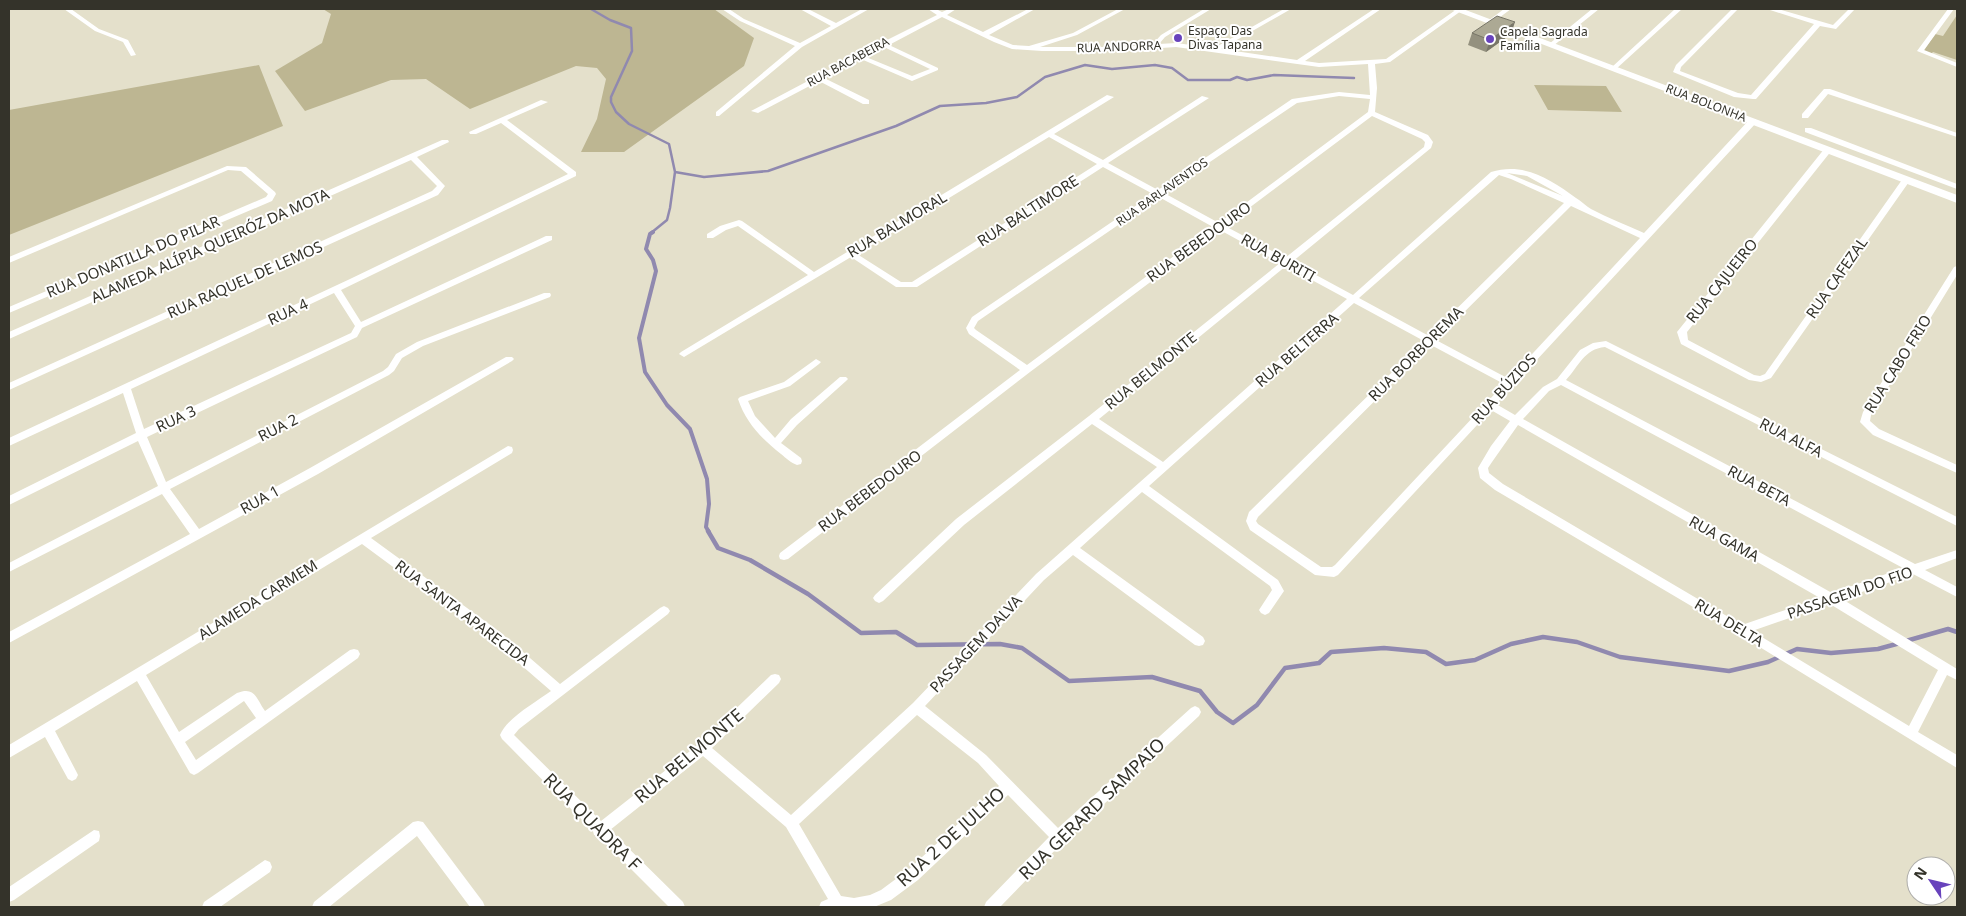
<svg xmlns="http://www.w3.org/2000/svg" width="1966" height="916" font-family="'Noto Sans',sans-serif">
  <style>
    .green { fill: #bdb692 }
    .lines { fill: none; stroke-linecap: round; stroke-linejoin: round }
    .stream-far2 { stroke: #9089af; stroke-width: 2.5 }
    .stream-far1 { stroke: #9089af; stroke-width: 4 }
    .stream { stroke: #9089af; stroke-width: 4.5 }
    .street { fill: #fff; fill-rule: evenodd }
    .secondary { fill: #fff; fill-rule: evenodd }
    .wall { fill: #94917f }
    .shaded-wall { fill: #787668 }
    .building { fill: #aca994; stroke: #787668 }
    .poi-dot { fill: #6843bc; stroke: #fff; stroke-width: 2 }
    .labels { text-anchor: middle; stroke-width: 4; stroke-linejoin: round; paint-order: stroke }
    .far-poi-label { font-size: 12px; fill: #34332a; stroke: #fff; text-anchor: start }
    .far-street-label { font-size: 12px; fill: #34332a; stroke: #fff }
    .street-label { font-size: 15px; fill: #34332a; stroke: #fff }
    .near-street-label { font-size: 18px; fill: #34332a; stroke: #fff }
  </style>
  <rect width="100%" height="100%" fill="#e4e0cb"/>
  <path class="green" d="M323 9H714L754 38 744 66 624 152H581L597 119 606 79 597 68 576 66 470 109 426 79 391 80 305 111 275 71 322 43 331 14Z
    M1957 15V60L1933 52 1931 54 1923 52 1935 34 1943 36Z
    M259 65 283 126 9 235V110Z
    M1534 85 1606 86 1622 112 1548 110Z"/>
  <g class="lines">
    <path class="stream-far2" d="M591 9 610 20 631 28 632 51 611 97V102L616 112 629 124 669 144 675 172 670 208 667 220 651 233
      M675 172 704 177 768 171 896 126 940 106 986 103 1017 97 1045 77 1085 65 1112 69 1155 65 1172 68 1188 80H1230L1237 77 1247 80 1274 75 1354 78"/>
    <path class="stream-far1" d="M653 232 650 234 646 249 653 260 656 271 639 338 645 372 667 405 690 429 707 479 709 504 706 527 709 532"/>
    <path class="stream" d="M708 531 718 548 750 560 808 594 861 633 896 632 917 645 1000 644 1022 648 1069 681 1152 677 1200 691 1217 712 1233 723 1257 705 1285 668 1319 663 1331 652 1384 648 1426 652 1446 664 1475 660 1511 644 1543 637 1577 642 1620 657 1729 671 1768 662 1797 649 1831 653 1878 649 1900 643
      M1906 641 1948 629 1957 632"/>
    <path class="street" d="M64 9H71L99 29 128 40 136 55 131 56 123 42 95 31Z
      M722 9H729L744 19 800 43 831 26 800 9H808L836 23 862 9H869L802 47 719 116H716V112L795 46 740 21Z
      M928 9H936L942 12 949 9H956L947 15 983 32 1028 9H1035L989 35 1013 45 1029 46 1073 33 1118 9H1125L1077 35 1040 47H1117L1152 45 1161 35 1204 9H1211L1165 37 1159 44 1176 43 1214 48 1284 9H1291L1221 49 1297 60 1374 9H1381L1305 61 1319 63 1386 59 1457 9H1461V11L1390 62 1375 64 1377 88 1375 112 1428 135 1433 142 1431 148 1292 262 1353 295 1491 172C1524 162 1550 179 1576 198 1581 201 1586 206 1591 209 1608 218 1627 225 1644 233L1750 119H1756V123L1496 404 1515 415 1543 387 1557 379 1580 350 1593 343 1606 341 1957 517V526L1605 347C1584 349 1579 366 1566 380L1915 564 1957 550V558L1925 570 1957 587V597L1913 574 1842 599 1957 669V680L1947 675 1918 732 1957 755V768L1737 633 1495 490 1480 478 1478 468 1491 446 1510 421 1491 410 1338 575 1334 577 1315 575 1250 530 1246 521 1249 512 1424 341 1354 303 1149 486 1278 580 1284 591 1269 613 1265 615 1261 613 1259 610 1272 590 1270 586 1142 492 1080 548 1203 637 1205 641 1203 645 1199 646 1195 645 1073 555 1044 580 925 706 986 755 1058 828 1191 708 1195 706 1199 708 1201 712 1199 716 1063 842 1000 907H984L986 902 1049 837 1008 795 918 880 891 900 874 907H819L821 902 828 899 786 827 703 756 610 830 683 902 685 907H669L598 836 594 835 593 831 502 739 500 735C507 718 536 702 551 691L492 640 362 544 146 675 179 732 237 693C255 686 256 698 265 711L350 650 354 649 358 650 360 654 358 658 198 773 194 775 190 773 137 681 55 731 76 771 78 775 76 779 72 781 68 779 45 737 9 758V745L508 446 512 447 513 450 512 453 371 538 500 632 560 684 660 608 664 606 668 608 670 611 668 614 519 729 514 735 601 821 699 744 771 675 775 674 779 675 781 679 779 683 712 748 791 815 913 703 1036 574 1157 467 1092 424 964 525 883 601 879 603 875 601 873 598 875 595 956 519 1089 416 1280 263 1220 230 1030 372 788 559 784 560 780 559 779 556 780 553 1020 370 969 334 966 328 972 317 1153 194 1103 167 917 287H896L851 257 684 357 679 354 681 352 808 275 738 226 726 230 713 238H707V234L720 226 739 220 742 221 814 272 1107 95 1114 97 1054 134 1103 160 1202 96 1209 98 1108 163 1158 190 1292 99 1339 92 1370 95 1368 64 1319 67 1176 47 1117 51H1042L1012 49 994 42 942 17 889 45 938 68V70L912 81 861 59 824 78 869 100V104H863L819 81 758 113 751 111 857 55 879 44 880 43 883 42 937 15ZM884 47 930 69 912 76 866 57ZM1339 96 1370 99 1368 112 1219 223 1164 193 1297 103ZM1372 116 1422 139 1425 142 1424 147 1285 258 1225 226ZM1049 137 1097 164 912 282H901L857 254ZM1507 173 1527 176 1563 196ZM1499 175 1511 179 1564 203 1429 336 1359 298ZM1159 197 1213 227 1027 365 976 330 974 328 978 321ZM1571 206 1640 238 1509 379 1436 340ZM1286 266 1347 299 1163 462 1099 419ZM1431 345 1504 384 1335 565 1332 567H1321L1258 524 1256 521 1258 517ZM1561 385 1903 568 1832 593 1523 419 1549 391ZM1518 425 1820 598 1742 625 1503 484 1489 473 1488 468 1492 462ZM1830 604 1938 670 1909 726 1752 631ZM244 701 256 718 196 760 185 742ZM917 715 978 763 999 786 908 870 881 890 870 895 854 898 841 896 799 824Z
      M1504 9H1511L1492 23H1488V21Z
      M1592 9H1599L1553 46H1549V44Z
      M1675 9H1682L1616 69H1612V67Z
      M1732 9H1738L1681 67 1680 71 1738 93 1751 95 1814 24 1770 10 1769 9H1778L1833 25 1849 9H1855L1836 29 1820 26 1756 99H1753L1734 97 1673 72 1676 65Z
      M1948 9H1954L1924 50 1957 63V67L1917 51Z
      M1824 89H1830L1957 133V137L1828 94 1808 118H1802V114Z
      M541 100 548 102 507 120 576 172V176L341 290 361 322 546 236H552V240L362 328 357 337 147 437 166 482 383 371 388 367 396 354 417 342 544 293H550L551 295 550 297 423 346 402 358 394 371 389 375 170 489 199 529 310 468 506 357H512L514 359 512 361 318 474 9 643V632L190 534 162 494 9 572V563L158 486 138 441 9 505V496L136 433 123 393 9 446V438L350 279 568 174 501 123 476 134H470L469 132ZM334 293 355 326 351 333 144 429 131 389Z
      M1805 128H1811L1957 184V189L1805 132Z
      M442 140H448L449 142 417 157 445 186 438 195 9 390V383L432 191 437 186 411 160 9 339V332Z
      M1825 148H1828L1832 150 1687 332 1688 340 1754 375 1760 376 1765 374 1904 177H1907L1911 179 1771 378 1761 382 1749 380 1681 344 1677 332Z
      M227 166 246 167 275 192 276 194 272 201 9 313V307L266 197 268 194 241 171 228 170 9 263V257Z
      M1957 266V275L1871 415 1870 421 1879 429 1957 465V473L1873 435 1860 422 1863 412 1954 267Z
      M816 359 821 362 819 364 790 386 748 401 755 416 775 438 791 419 840 377H846L848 379 846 381 797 425 781 443 801 458 802 461 801 464 797 465C791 463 786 458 781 454 762 439 746 423 738 399L740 397 784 382Z
      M418 821 423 822 483 902 485 907H470L417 836 329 907H312L314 902 413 822Z
      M94 830 99 831 100 836 99 841 14 900 9 902V887Z
      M265 860 270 862 272 867 270 872 220 907H202L204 902Z"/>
    <path class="secondary" d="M1450 9H1463L1957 195V203Z"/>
  </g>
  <path class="wall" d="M1472 33 1511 34 1486 52 1468 45Z"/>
  <path class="shaded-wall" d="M1515 22 1511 34 1486 52 1490 40Z"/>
  <path class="building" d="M1497 16 1515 22 1490 40 1472 33Z"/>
  <g class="poi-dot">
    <circle cx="1178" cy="38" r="5"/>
    <circle cx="1490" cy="39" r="5"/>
  </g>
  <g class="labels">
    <g class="far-poi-label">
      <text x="1188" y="35">Espaço Das<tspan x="1188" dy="14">Divas Tapana</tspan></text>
      <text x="1500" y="36">Capela Sagrada<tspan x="1500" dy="14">Família</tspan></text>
    </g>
    <g class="far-street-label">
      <text transform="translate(1119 47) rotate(-2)" y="4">RUA ANDORRA</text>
      <text transform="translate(848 62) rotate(-28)" y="4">RUA BACABEIRA</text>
      <text transform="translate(1706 103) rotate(21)" y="4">RUA BOLONHA</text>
      <text transform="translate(1162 192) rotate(-35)" y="4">RUA BARLAVENTOS</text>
    </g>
    <g class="street-label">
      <text transform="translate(1028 211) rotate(-33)" y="5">RUA BALTIMORE</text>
      <text transform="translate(897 225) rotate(-31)" y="5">RUA BALMORAL</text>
      <text transform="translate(1199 242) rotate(-36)" y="5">RUA BEBEDOURO</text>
      <text transform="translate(210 246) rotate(-24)" y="5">ALAMEDA ALÍPIA QUEIRÓZ DA MOTA</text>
      <text transform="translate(133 257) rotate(-23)" y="5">RUA DONATILLA DO PILAR</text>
      <text transform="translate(1278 258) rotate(29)" y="5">RUA BURITI</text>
      <text transform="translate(1837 278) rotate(-55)" y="5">RUA CAFEZAL</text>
      <text transform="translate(245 280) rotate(-24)" y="5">RUA RAQUEL DE LEMOS</text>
      <text transform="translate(1722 281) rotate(-51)" y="5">RUA CAJUEIRO</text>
      <text transform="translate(288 312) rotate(-25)" y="5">RUA 4</text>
      <text transform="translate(1297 350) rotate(-41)" y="5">RUA BELTERRA</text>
      <text transform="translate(1416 354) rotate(-45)" y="5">RUA BORBOREMA</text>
      <text transform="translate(1898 364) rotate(-58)" y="5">RUA CABO FRIO</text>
      <text transform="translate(1151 371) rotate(-39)" y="5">RUA BELMONTE</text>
      <text transform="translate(1504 389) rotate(-48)" y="5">RUA BÚZIOS</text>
      <text transform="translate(176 419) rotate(-25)" y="5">RUA 3</text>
      <text transform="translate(278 428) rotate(-27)" y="5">RUA 2</text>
      <text transform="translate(1791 438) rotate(27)" y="5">RUA ALFA</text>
      <text transform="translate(1759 486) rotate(28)" y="5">RUA BETA</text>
      <text transform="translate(870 491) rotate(-37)" y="5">RUA BEBEDOURO</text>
      <text transform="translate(260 500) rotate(-29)" y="5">RUA 1</text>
      <text transform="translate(1724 539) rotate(29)" y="5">RUA GAMA</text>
      <text transform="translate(1850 593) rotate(-19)" y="5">PASSAGEM DO FIO</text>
      <text transform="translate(258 600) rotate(-32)" y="5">ALAMEDA CARMEM</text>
      <text transform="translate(462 613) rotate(37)" y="5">RUA SANTA APARECIDA</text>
      <text transform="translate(1729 623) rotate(31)" y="5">RUA DELTA</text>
      <text transform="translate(976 644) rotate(-47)" y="5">PASSAGEM DALVA</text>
    </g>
    <g class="near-street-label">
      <text transform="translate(689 756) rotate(-40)" y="6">RUA BELMONTE</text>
      <text transform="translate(1092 809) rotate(-44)" y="6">RUA GERARD SAMPAIO</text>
      <text transform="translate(592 822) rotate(45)" y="6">RUA QUADRA F</text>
      <text transform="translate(951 837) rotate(-42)" y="6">RUA 2 DE JULHO</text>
    </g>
  </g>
  <rect width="1966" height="916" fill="none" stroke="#34332a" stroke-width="20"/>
  <g transform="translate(1931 881) rotate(305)"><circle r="24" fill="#ffffff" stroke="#aeadaa"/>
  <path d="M0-4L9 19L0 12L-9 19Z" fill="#6843bc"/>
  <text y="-8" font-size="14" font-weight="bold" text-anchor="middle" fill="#34332a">N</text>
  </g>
</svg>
